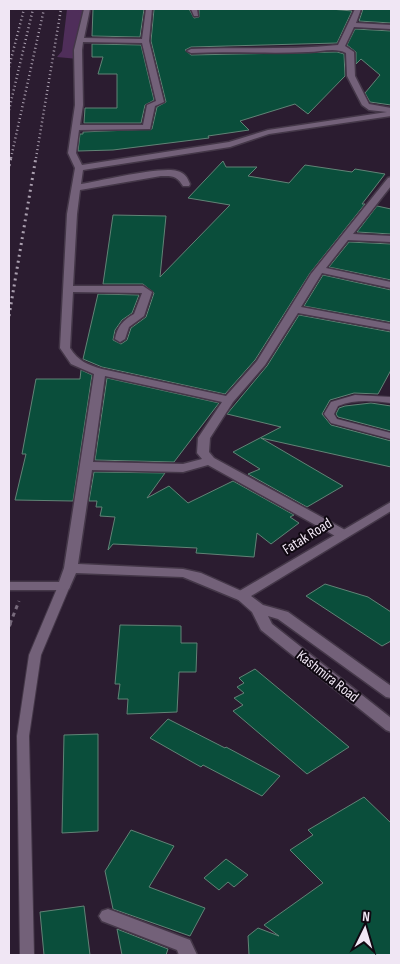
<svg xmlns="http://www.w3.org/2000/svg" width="400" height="964" font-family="'Sofia Sans Condensed',sans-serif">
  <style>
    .green { fill: #4f2e5a }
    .building { fill: #0a4e3b; stroke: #618376 }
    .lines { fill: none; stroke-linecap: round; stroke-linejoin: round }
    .service-casing { stroke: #443748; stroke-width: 2 }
    .minor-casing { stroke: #443748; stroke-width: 3 }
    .secondary-casing { stroke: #443748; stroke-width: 3 }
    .path-far1 { stroke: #786b7d; stroke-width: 3; stroke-dasharray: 4 4; stroke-linecap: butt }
    .path { stroke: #786b7d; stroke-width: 4; stroke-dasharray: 5 5; stroke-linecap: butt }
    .service { fill: #736179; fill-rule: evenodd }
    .minor { fill: #736179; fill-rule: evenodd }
    .secondary { fill: #736179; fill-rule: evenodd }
    .rail-far1 { stroke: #aba0b0; stroke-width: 2.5; stroke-dasharray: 1 3; stroke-linecap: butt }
    .rail { stroke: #aba0b0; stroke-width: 3; stroke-dasharray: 2 4; stroke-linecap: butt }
    .labels { text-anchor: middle; stroke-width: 4; stroke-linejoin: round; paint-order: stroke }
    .street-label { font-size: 15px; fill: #f0e6f4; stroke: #100912 }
  </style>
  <rect width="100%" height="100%" fill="#2b1c30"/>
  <path class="green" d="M67 9H83L74 50 78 59 57 57 62 51Z"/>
  <path class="building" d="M93 9H144L140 37 92 36Z
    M154 9H189L194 18 199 17V9H331L352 11 337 43 191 47 185 50 191 55 337 52 344 54 345 76 308 114 295 104 240 121 249 130 208 136 209 138 113 150 78 151 80 134H83V132L152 129 157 107 166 102 151 41Z
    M363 9H391V23L359 21Z
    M355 29 391 31V105L370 102 365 93 380 75 361 59 356 64V52L347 45Z
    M92 44 141 45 154 100 145 105 141 123H84L85 108H117V74H98L103 57H92Z
    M223 161 226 167H257L248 176 289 183 305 165 352 172 355 169 385 174 362 204H365L310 273 255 360 225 394 102 367 83 359 98 294 139 295 132 313 122 320 115 330 113 340 121 344 127 340 131 328 146 317 154 293 143 284H103L113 215 166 216 160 277 230 205 188 198Z
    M377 206 391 209V234L357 232Z
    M349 242 391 244V280L329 267Z
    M323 275 391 290V322L304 306Z
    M299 315 391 332V370L378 394 354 393 330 400 322 414 331 425 391 441V467L261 438 343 486 307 507 248 474 260 469 233 452 281 427 227 414 267 366Z
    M81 370 92 375 73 501 15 500 26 454H22L36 379H80Z
    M107 378 219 403 174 462 95 460Z
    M371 403 391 406V431L338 417 336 414 339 408 345 406Z
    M94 472 165 473 147 498 169 486 188 503 233 481 294 515 290 517 299 523 271 544 257 533 254 557 196 553 197 548 113 544 108 550 115 517 100 516 102 507H96L97 501H89Z
    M325 584 368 597 391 612V641L382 646 306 596Z
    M120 625 181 626V643H197L196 672H179L177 712 127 714 128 699H118L120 684H115Z
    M255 669 349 747 307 774 233 711 243 705 234 698 244 693 237 687 244 683 239 678Z
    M168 719 225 748 226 747 280 776 262 796 203 765 201 767 150 738Z
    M98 734V831L62 833 64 735Z
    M364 797 391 823V955H249L248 936 258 928 279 936 264 925 323 883 290 850 313 835 308 830Z
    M131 830 174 846 149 887 205 908 190 936 113 909 105 871Z
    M226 859 248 875 234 887 228 882 219 890 204 878Z
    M84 906 90 955H44L40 912Z
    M117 929 168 949 166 955H122Z"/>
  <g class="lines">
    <g class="service-casing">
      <path id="service" d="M355 395 391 397V403C372 401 356 399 338 406L334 414 337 419 391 433V439L331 423 324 414 331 402Z
        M64 582 70 586 41 655 29 736 34 955H20L17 736 29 655 58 586Z"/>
    </g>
    <g class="minor-casing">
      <path id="minor" d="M84 9H90L84 38 142 39 146 9H152L149 41 164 102 155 106 150 129 79 130 76 153 82 165 229 142 268 130 387 112 369 110 362 105 347 76 346 53C335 47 321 52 308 52 269 54 230 51 191 53L187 51 191 49C240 47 289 50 338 45L355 9H361L356 23 391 25V29L354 27 345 46 354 52 355 76 369 104 391 108V116L269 134 230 147 83 170 81 184C100 181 162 166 177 171 185 173 187 177 190 184L189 186H183C177 176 173 176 161 176L80 190 77 214 73 286H143L152 292 144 316 129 327 125 339 120 342 115 339C117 327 123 320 134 314L142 293 73 292 70 348C78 361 88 365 102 369L226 396 257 361 311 274 388 178 391 177V186L353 234 391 236V242L348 240 326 268 391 282V288L322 273 301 307 391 324V330L298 313 265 365 233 402 210 438 209 452 214 458 347 531 349 534 347 537H337L208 465 183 472 92 470 78 564 183 569 201 573 246 593 248 596 246 599 241 601 183 577 76 573 69 589 64 590H9V582H59L64 568 94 374 71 364 60 348 67 214 75 168 68 153 75 105 74 50ZM83 42 142 43 156 101 147 105 143 125H80L83 105 82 50ZM105 376 222 402 198 438 197 453 202 459 183 464 93 462Z
        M191 9H197L198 16H194Z
        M108 909 190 940 197 955H179L177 950 102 921 99 916 102 911Z"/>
    </g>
    <g class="secondary-casing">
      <path id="secondary" d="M391 502V511L251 596 263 605 288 612 391 686V698L386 697 278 619 268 616 272 624 391 718V732L386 730 261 630 252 612 234 596 236 593Z"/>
    </g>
    <path class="path-far1" d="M10 624 19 601"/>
    <path class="path" d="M9 626 10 623"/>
    <use href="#service" class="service"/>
    <use href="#minor" class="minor"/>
    <use href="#secondary" class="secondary"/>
    <path class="rail-far1" d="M9 67 24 9
      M9 110 33 9
      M11 158 44 9
      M36 158 61 9"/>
    <path class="rail" d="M9 166 11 157
      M9 316 36 157"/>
  </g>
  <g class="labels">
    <g class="street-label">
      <text transform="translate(307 536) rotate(-32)" y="5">Fatak Road</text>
      <text transform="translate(328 676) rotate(38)" y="5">Kashmira Road</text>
    </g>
  </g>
  <rect width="400" height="964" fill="none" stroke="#f0e6f4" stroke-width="20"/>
  <g transform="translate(365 929) rotate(5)" stroke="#100912" stroke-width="4" paint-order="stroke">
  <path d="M0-4L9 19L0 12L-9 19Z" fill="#f0e6f4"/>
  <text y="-8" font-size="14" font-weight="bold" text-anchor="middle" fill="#f0e6f4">N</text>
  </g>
</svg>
